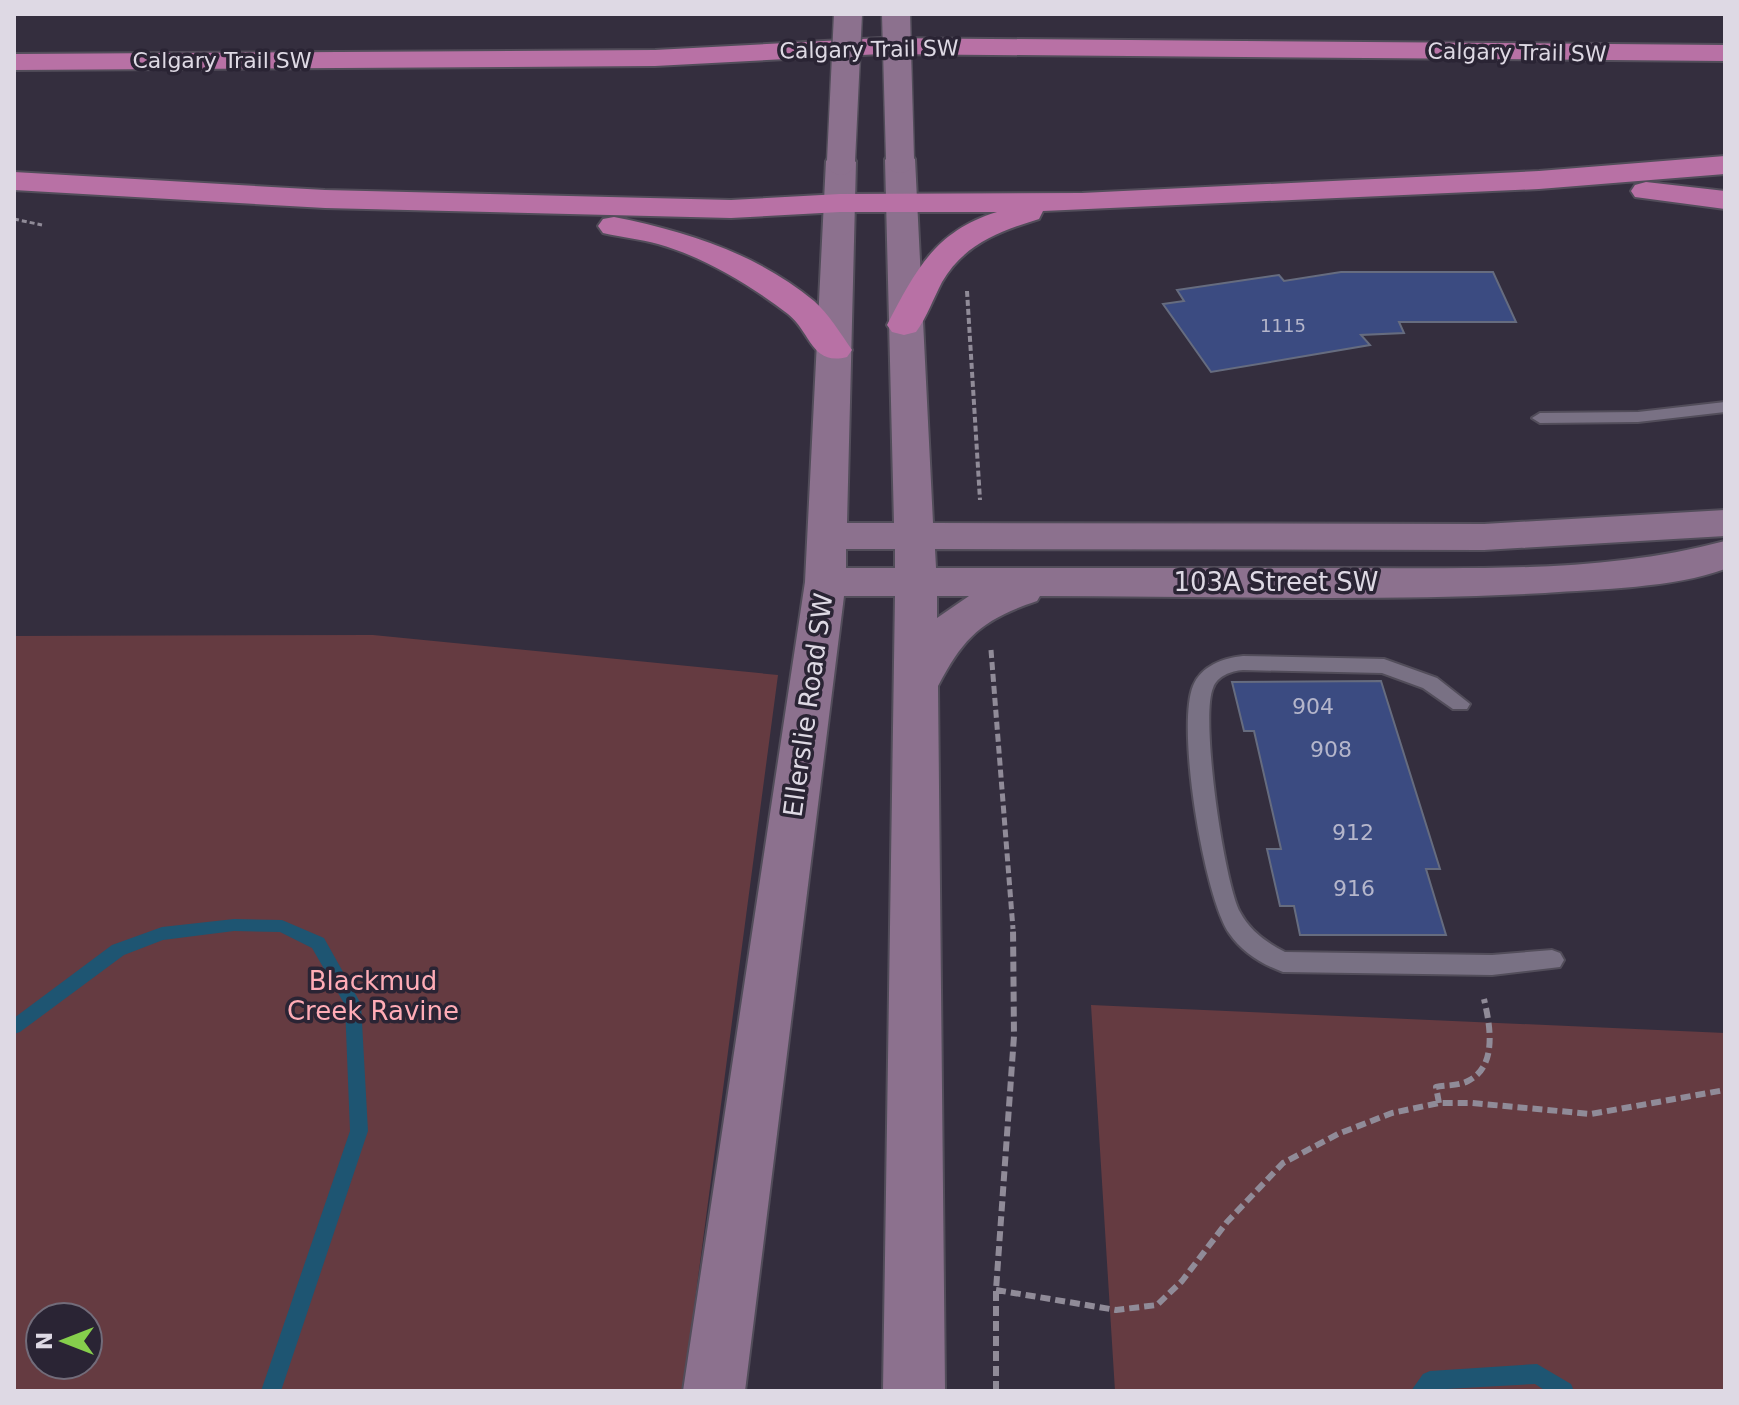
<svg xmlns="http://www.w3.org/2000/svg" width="1739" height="1405" font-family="'DejaVu Sans',sans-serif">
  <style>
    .green { fill: #653b41; fill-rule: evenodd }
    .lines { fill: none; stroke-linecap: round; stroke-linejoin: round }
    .stream { fill: #1e5572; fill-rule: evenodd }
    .building { fill: #3b4b81; stroke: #666c7f; stroke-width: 2 }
    .lane-casing { stroke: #524d5a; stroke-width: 4 }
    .secondary-casing { stroke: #524d5a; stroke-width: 4 }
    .highway-casing { stroke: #524d5a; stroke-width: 4 }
    .path-far3 { stroke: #908b98; stroke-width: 3; stroke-dasharray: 5 3; stroke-linecap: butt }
    .path-far2 { stroke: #908b98; stroke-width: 4; stroke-dasharray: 6 3; stroke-linecap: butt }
    .path-far1 { stroke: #908b98; stroke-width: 5; stroke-dasharray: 8 4; stroke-linecap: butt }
    .path { stroke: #908b98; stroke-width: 6; stroke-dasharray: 10 5; stroke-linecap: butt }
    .lane { fill: #797184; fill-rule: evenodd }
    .secondary { fill: #8c718e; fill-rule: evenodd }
    .highway { fill: #b871a5; fill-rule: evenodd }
    .secondary-bridge-casing { stroke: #524d5a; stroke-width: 31; stroke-linecap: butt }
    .secondary-bridge { stroke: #8c718e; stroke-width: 28 }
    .labels { text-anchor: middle; stroke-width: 7; stroke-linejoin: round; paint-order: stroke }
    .far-number-label { font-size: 18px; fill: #b5b6cb }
    .far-street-label { font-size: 22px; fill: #ded9e4; stroke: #2a2434 }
    .number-label { font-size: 22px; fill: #b5b6cb }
    .street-label { font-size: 26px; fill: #ded9e4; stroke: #2a2434 }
    .park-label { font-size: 26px; fill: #ffacb6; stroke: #2a2434 }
  </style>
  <rect width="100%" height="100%" fill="#342e3e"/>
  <path class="green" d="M373 635 778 675 683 1391H14V636ZM40 1317H88V1365H40Z
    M1091 1005 1725 1033V1391H1115Z"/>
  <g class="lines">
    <path class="stream" d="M234 919 282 920 324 938 361 1004 368 1131 281 1391H261L350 1131 345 1005 312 948 280 932 234 931 163 940 124 955 20 1032 14 1034V1018L112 945 162 927Z
      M1537 1364 1571 1384 1574 1391H1546L1535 1384 1411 1391 1423 1374 1430 1371Z"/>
  </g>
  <path class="building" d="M1341 272H1493L1516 322H1399L1404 333 1361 335 1370 345 1211 372 1163 304 1184 301 1177 290 1279 275 1284 281Z
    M1381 681 1440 869H1426L1446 935H1300L1294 906H1280L1267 849H1281L1254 731H1244L1232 682Z"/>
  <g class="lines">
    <g class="lane-casing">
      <path id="lane" d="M1725 402V412L1638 422 1540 423 1532 418 1540 413 1638 412Z
        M1243 656 1384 659 1437 678 1470 704 1467 709H1453L1423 688 1382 673 1243 670C1231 671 1217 676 1213 688 1200 718 1224 882 1240 912 1250 931 1267 943 1285 952L1492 955 1552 950 1560 953 1564 960 1560 967 1492 975 1283 972C1261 964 1242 952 1229 933 1204 896 1176 728 1193 686 1201 666 1223 658 1243 656Z"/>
    </g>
    <g class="secondary-casing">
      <path id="secondary" d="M900 150 910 153 915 159 933 523 1484 524 1725 510V536L1484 550 935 549 936 568C1076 568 1216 568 1356 568 1479 568 1606 573 1725 541V569C1674 588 1599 589 1545 593 1377 602 1208 596 1040 596L1037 601C983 619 964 636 938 686L945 1391H883L895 596H844L745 1391H683L805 582 826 161 830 155 841 152 852 155 856 161 847 523H894L885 159 890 153ZM846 549H895V568H846ZM937 596H969L937 618Z"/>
    </g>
    <g class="highway-casing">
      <path id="highway" d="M881 38 1725 45V61L881 54 655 66 14 70V54L655 50Z
        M1725 156V174L1539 189 1043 211 1039 219C1000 231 964 244 942 282 933 299 927 317 916 332L904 335 892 332 887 325C915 271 935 231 997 212H840L731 218 325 208 14 190V172L325 190 731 200 840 194 1082 193 1539 171Z
        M1646 182 1725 191V209L1635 197 1631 191 1635 185Z
        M614 217C685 231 756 253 814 301 828 313 841 334 852 350L847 357C811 366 811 332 788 314 750 285 704 257 658 244 640 239 621 237 603 233L598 226 603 219Z"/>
    </g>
    <path class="path-far3" d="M14 219 42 225"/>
    <path class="path-far2" d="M967 291 980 500"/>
    <path class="path-far1" d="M991 650 1013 929"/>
    <path class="path" d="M1439 1103 1436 1087C1446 1085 1458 1086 1468 1081 1498 1066 1490 1025 1484 999
      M996 1290 1116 1310 1157 1305 1182 1281 1227 1222 1283 1163 1338 1134 1392 1113 1439 1103H1472L1591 1114 1725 1090
      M996 1391V1290L1014 1036 1013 927"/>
    <use href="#lane" class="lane"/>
    <use href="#secondary" class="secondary"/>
    <use href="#highway" class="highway"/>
    <g class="secondary-bridge-casing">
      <path id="secondary-bridge" d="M896 14 900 159
        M841 161 848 14"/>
    </g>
    <use href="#secondary-bridge" class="secondary-bridge"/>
  </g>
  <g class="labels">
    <g class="far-number-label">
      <text x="1283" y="332">1115</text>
    </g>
    <g class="far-street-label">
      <text transform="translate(869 49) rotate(-1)" y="8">Calgary Trail SW</text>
      <text transform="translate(1517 52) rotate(1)" y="8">Calgary Trail SW</text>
      <text x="222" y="68">Calgary Trail SW</text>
    </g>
    <g class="number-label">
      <text x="1313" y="714">904</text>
      <text x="1331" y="757">908</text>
      <text x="1353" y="840">912</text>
      <text x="1354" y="896">916</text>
    </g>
    <g class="street-label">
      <text x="1276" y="591">103A Street SW</text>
      <text transform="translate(808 705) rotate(-82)" y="9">Ellerslie Road SW</text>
    </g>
    <g class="park-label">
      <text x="373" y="990">Blackmud<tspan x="373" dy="30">Creek Ravine</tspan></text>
    </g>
  </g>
  <rect width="1739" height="1405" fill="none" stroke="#ded9e4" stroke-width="32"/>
  <g transform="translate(64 1341) rotate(270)"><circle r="38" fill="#2a2434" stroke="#726c7a" stroke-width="2"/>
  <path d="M0-6L14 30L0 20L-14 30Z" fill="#86cf4c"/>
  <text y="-12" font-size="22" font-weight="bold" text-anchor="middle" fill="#ded9e4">N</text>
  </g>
</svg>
